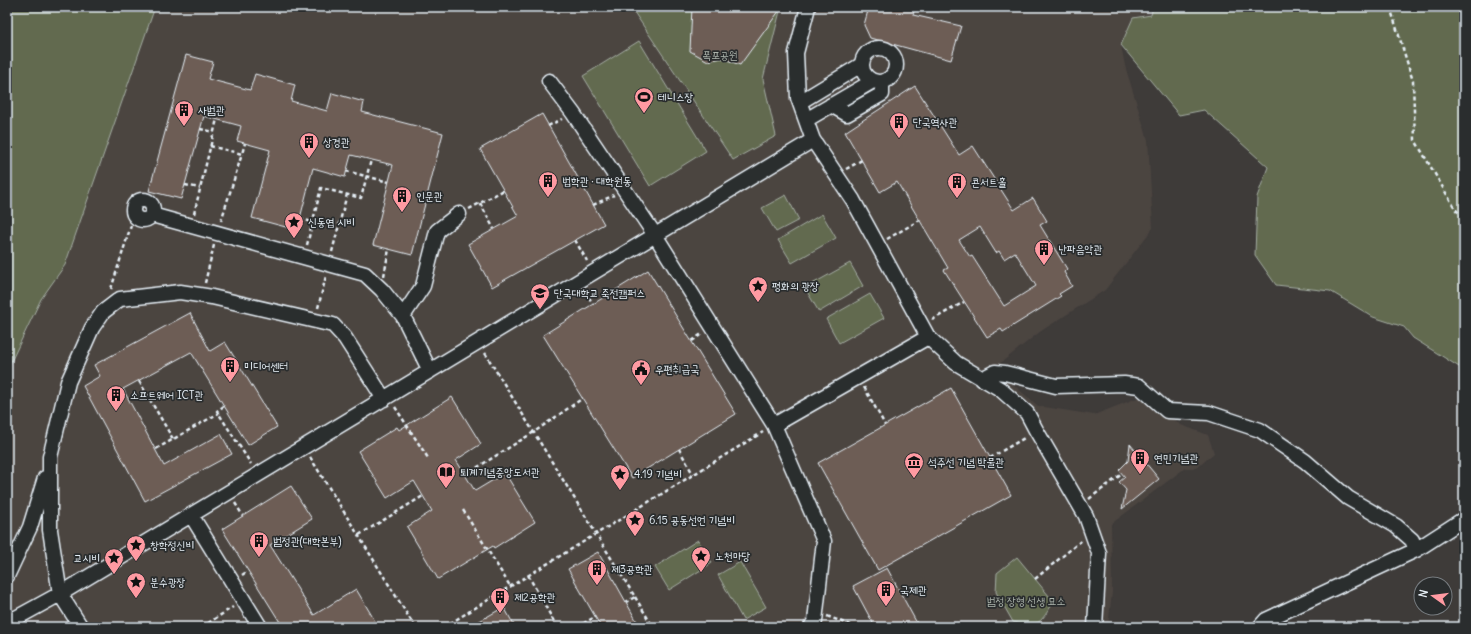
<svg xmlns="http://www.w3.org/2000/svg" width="1471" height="634" font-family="Delius,'Poor Story',sans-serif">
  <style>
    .built { fill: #4c4541 }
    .green { fill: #626a50; stroke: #a5aea4 }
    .building { fill: #6d5d54; stroke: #e8f1f8; fill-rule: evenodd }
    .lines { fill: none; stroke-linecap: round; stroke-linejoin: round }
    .minor-casing { stroke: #e8f1f8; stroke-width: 17 }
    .path { stroke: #e8f1f8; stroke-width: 2.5; stroke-dasharray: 4 3; stroke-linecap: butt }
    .minor { stroke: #2a2d2e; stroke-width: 14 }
    .labels { text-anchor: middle; stroke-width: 3.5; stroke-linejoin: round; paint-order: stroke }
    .park-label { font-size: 11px; fill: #acb4ac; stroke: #2a2d2e }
    .poi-label { font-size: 11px; fill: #e8f1f8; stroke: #2a2d2e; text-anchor: start }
  </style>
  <rect width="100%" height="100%" fill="#3e3b39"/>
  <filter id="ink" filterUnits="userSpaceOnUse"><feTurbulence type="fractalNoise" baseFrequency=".025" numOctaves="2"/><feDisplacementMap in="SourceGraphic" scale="8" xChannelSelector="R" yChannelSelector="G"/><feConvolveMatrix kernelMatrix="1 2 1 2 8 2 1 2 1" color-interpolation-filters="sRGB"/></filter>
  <g filter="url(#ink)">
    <path class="built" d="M142 7H1153L1151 15 1133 18 1121 45 1125 66 1148 140 1153 228 1105 290 1041 331 994 368 1038 406 1094 415 1145 395 1181 425 1208 435 1214 453 1197 468H1185L1111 524 1112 592 1108 627H7V231Z"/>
    <path class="green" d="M7 7H155L65 265 41 299 7 370Z
      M635 7H781L763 79 776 136 733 160 634 12Z
      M1153 7H1464V370L1413 338 1404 327 1373 317 1330 291 1276 285 1255 255 1257 197 1268 167 1204 110 1179 115 1121 45 1133 18 1151 15Z
      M639 41 706 151 650 186 583 76Z
      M786 195 799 220 776 232 762 208Z
      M822 214 836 238 792 263 778 240Z
      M850 263 863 286 819 312 805 288Z
      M870 294 884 318 839 343 826 319Z
      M698 540 712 563 669 590 655 567Z
      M1017 557 1054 602C1040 622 1040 629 1013 622L996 592 997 573Z
      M740 562 766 607 743 620 718 575Z"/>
    <path class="building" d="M692 7H782L740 65 722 58 708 61 690 51Z
      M869 7H915L913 15 961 26 951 60 870 38 864 25Z
      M186 55 213 62 208 79 250 90 255 74 295 85 291 101 327 111 332 93 364 102 362 112 443 133 412 255 373 245 393 165 351 155 345 177 313 168 297 230 252 218 270 150 237 141 241 126 204 116 181 199 149 191Z
      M915 86 959 155 973 146 1014 210 1033 198 1047 221 1040 225 1067 269 1064 272 1072 286 1059 294 1061 296 1003 332 1001 329 987 337 944 270 948 268 897 182 880 192 845 132ZM980 227 996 253 999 251 1004 259 1015 252 1036 286 1004 306 972 256 970 257 959 240Z
      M542 114 604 224 492 287 468 244 518 216 480 149Z
      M648 270 736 414 632 478 543 335Z
      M190 313 210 351 225 342 277 427 248 445 191 352 123 389 164 466 221 434 232 454 145 501 83 386 100 376 94 365Z
      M951 388 1011 495 878 570 818 463Z
      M452 397 481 444 456 460 475 491 505 473 535 522 494 548 493 546 438 579 407 527 432 511 414 481 387 498 358 451 397 427 399 430Z
      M1130 444 1159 479 1122 509 1126 490 1119 482 1125 477 1119 470 1128 461Z
      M291 486 312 519 270 545 314 615 356 589 375 621 365 627H283L222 529Z
      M598 552 640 627H601L568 569Z
      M887 568 919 627H875L853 586Z
      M504 607 515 627H469Z"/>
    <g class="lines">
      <g class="minor-casing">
        <path id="minor" d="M808 7 796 53 798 98 813 140 853 200 928 337 956 363 1000 389 1027 413 1036 430 1086 516 1099 553 1095 627
          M862 65a17 17 0 1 1 34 0a17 17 0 1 1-34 0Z
          M549 81 573 113 655 235 774 425 824 541 815 621 811 627
          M800 102 861 65
          M831 105 847 114 882 94V82
          M806 120 873 81
          M133 210a10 10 0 1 1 20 0a10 10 0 1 1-20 0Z
          M152 215 365 274 382 290 403 316 430 371
          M403 316 423 286 437 231 459 214
          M982 379 995 372 1005 373 1056 386 1124 384 1139 386 1167 411 1209 413 1260 430 1305 461 1348 498 1396 526 1412 540 1416 550
          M774 425 928 337
          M191 515 260 627
          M7 576 30 527 45 478
          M7 623 60 594 813 140
          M81 627 60 594 50 530V457L68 382 92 328 103 312 120 299 180 292 212 297 333 325 345 338 384 399
          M1260 627 1266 620 1416 550 1464 519"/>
      </g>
      <path class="path" d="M1390 7 1413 81 1415 140 1456 210 1464 218
        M862 53 869 43 891 44
        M548 126 562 119
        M200 129 214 132
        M210 146 242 154 245 143
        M846 169 862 160
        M346 171 389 182
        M185 185 200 188
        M480 203 494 229
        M593 205 614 195
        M469 209 504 190
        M194 214 217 119
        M300 219 313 222
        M221 221 242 154
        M887 239 920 220
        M575 240 587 261
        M307 245 321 188 361 198 371 160
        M332 252 347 194
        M384 276 389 249
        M205 283 214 245
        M111 289 134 216
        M585 291 593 304
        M318 308 326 276
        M932 320 964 302
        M692 341 703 333
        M485 353 635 597 626 602
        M139 381 173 439
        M864 387 885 425
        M224 406 217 411 251 464
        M395 407 428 458
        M156 449 219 413
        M679 449 693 474
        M310 457 415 627
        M990 458 1026 437
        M465 475 534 432 583 398
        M1089 499 1122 474
        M235 503 243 516
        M463 510 510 586
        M359 535 423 496
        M242 575 248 571
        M528 575 557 627
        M1035 579 1082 540
        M635 597 653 627
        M827 616 855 627
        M202 627 233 607
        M444 627 763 432
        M577 627 595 617"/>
      <use href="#minor" class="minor"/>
    </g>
  </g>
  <defs>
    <g id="stadium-pin" transform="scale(1)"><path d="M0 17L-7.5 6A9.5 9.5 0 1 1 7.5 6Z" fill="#ff9aa2" stroke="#2a2d2e"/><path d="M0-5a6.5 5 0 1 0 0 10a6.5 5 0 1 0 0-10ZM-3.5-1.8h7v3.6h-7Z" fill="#111"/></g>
    <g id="building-pin" transform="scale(1)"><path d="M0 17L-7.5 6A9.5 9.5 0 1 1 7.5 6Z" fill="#ff9aa2" stroke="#2a2d2e"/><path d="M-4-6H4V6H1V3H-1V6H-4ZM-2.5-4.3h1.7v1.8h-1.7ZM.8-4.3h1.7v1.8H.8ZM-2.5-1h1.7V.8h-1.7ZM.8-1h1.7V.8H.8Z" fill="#111"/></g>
    <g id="sight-pin" transform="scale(1)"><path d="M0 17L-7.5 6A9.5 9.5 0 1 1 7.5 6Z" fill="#ff9aa2" stroke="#2a2d2e"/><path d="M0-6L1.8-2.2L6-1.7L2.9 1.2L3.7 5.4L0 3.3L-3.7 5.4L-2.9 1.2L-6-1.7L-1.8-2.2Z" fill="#111"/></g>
    <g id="university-pin" transform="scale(1)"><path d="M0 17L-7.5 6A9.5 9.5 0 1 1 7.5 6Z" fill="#ff9aa2" stroke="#2a2d2e"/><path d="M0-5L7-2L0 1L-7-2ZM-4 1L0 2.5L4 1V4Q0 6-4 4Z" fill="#111"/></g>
    <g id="civic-pin" transform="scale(1)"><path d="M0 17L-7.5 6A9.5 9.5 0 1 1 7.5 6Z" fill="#ff9aa2" stroke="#2a2d2e"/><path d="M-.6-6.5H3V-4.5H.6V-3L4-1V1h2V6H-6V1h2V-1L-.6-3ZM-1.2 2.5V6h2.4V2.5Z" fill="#111"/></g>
    <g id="museum-pin" transform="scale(1)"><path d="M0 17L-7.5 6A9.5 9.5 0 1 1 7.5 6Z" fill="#ff9aa2" stroke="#2a2d2e"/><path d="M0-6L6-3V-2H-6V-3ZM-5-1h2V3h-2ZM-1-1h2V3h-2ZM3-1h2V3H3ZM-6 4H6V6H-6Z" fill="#111"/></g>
    <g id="library-pin" transform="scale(1)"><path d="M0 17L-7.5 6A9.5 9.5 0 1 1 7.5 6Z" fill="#ff9aa2" stroke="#2a2d2e"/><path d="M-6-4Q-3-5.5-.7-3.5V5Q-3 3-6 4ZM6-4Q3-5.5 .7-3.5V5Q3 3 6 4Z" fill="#111"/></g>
  </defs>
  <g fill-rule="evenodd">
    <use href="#stadium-pin" x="644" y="97"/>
    <use href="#building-pin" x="184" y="110"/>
    <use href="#building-pin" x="899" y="122"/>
    <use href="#building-pin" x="309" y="142"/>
    <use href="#building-pin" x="548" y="181"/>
    <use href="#building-pin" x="957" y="182"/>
    <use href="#building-pin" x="402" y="196"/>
    <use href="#sight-pin" x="294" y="222"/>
    <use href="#building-pin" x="1044" y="249"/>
    <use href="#sight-pin" x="758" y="286"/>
    <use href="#university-pin" x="540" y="293"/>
    <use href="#building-pin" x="230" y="366"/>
    <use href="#civic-pin" x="641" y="369"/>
    <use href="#building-pin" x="116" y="395"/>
    <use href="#building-pin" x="1140" y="458"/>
    <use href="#museum-pin" x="914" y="462"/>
    <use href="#library-pin" x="446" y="472"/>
    <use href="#sight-pin" x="620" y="474"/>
    <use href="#sight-pin" x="635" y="520"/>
    <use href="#building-pin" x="259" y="541"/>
    <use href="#sight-pin" x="136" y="545"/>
    <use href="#sight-pin" x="701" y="556"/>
    <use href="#sight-pin" x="114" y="558"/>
    <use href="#building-pin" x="597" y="569"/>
    <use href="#sight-pin" x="136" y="582"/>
    <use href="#building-pin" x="886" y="590"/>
    <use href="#building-pin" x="500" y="597"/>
  </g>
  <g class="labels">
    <g class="park-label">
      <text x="720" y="59">폭포공원</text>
      <text x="1026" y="605">범정 장형 선생 묘소</text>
    </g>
    <g class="poi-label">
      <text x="658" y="101">테니스장</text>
      <text x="198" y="114">사범관</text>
      <text x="913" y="126">단국역사관</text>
      <text x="323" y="146">상경관</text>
      <text x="562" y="185">법학관 · 대학원동</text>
      <text x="971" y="186">콘서트홀</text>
      <text x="416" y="200">인문관</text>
      <text x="308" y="226">신동엽 시비</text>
      <text x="1058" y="253">난파음악관</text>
      <text x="772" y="290">평화의 광장</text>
      <text x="554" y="297">단국대학교 죽전캠퍼스</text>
      <text x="244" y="370">미디어센터</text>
      <text x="655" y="373">우편취급국</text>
      <text x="130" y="399">소프트웨어 ICT관</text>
      <text x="1154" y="462">연민기념관</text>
      <text x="928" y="466">석주선 기념 박물관</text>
      <text x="460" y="476">퇴계기념중앙도서관</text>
      <text x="634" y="478">4.19 기념비</text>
      <text x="649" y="524">6.15 공동선언 기념비</text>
      <text x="273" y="545">범정관(대학본부)</text>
      <text x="150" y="549">창학정신비</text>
      <text x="715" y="560">노천마당</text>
      <text x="100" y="562" text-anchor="end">교시비</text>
      <text x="611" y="573">제3공학관</text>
      <text x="150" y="586">분수광장</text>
      <text x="900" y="594">국제관</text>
      <text x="514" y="601">제2공학관</text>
    </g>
  </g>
  <rect width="1471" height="634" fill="none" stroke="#2a2d2e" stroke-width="24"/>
  <rect x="12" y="12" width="1447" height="610" fill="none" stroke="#e8f1f8" stroke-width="1.5" filter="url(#ink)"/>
  <g transform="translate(1433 596) rotate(284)"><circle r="19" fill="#2a2d2e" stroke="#767b7f"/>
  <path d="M0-3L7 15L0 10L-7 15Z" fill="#ff9aa2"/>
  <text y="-6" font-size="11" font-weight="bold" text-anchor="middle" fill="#e8f1f8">N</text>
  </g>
</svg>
